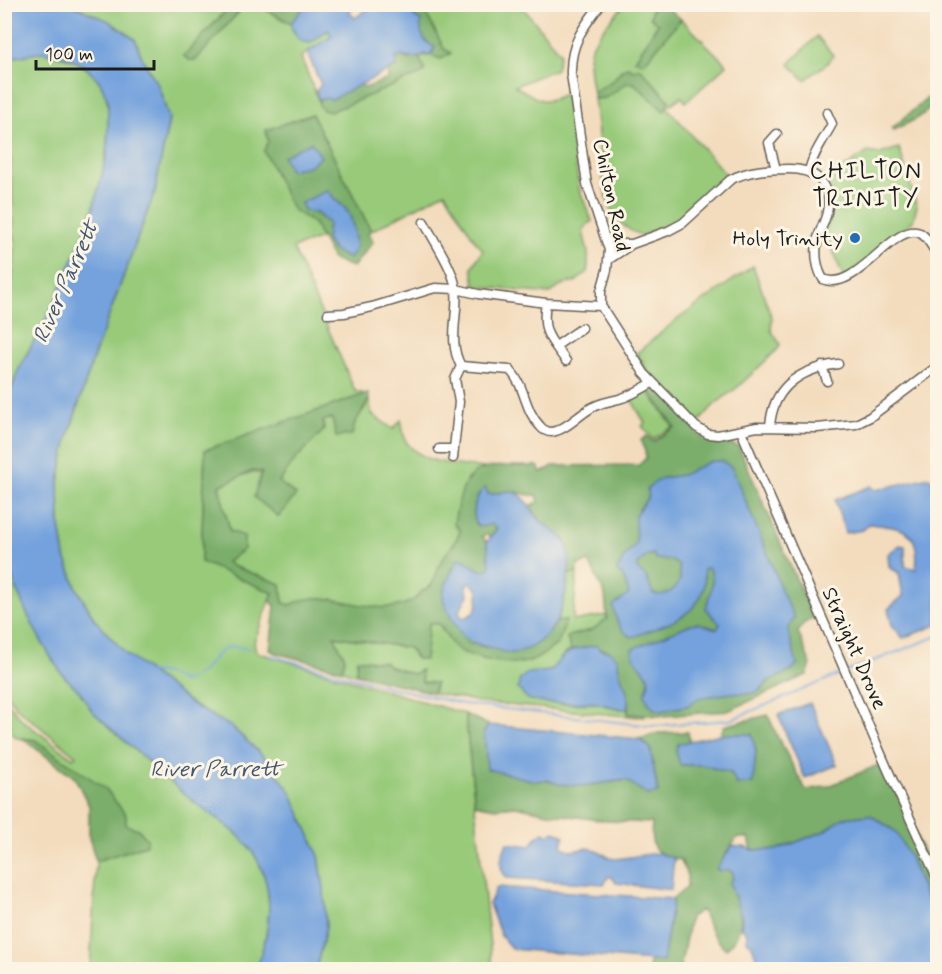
<svg xmlns="http://www.w3.org/2000/svg" width="942" height="974" font-family="Mynerve,sans-serif">
  <style>
    .green { fill: #98ca7a; stroke: #5a734b; stroke-width: 1.5 }
    .forest { fill: #7aae6a; stroke: #4b6543; stroke-width: 1.5; fill-rule: evenodd }
    .water { fill: #74a2dd; stroke: #485f7c; stroke-width: 1.5; fill-rule: evenodd }
    .lines { fill: none; stroke-linecap: round; stroke-linejoin: round }
    .stream { stroke: #74a2dd; stroke-width: 2 }
    .street-casing { stroke: #675f54; stroke-width: 11 }
    .street { stroke: #fff; stroke-width: 8 }
    .poi-dot { fill: #1f6fb2; stroke: #fcf5e5; stroke-width: 2 }
    .labels { text-anchor: middle; stroke-width: 6; stroke-linejoin: round; paint-order: stroke }
    .street-label { font-size: 21px; fill: #1c1c1c; stroke: #fcf5e5 }
    .poi-label { font-size: 21px; fill: #1c1c1c; stroke: #fcf5e5; text-anchor: end }
    .water-label { font-size: 22px; font-style: italic; fill: #445873; stroke: #fcf5e5 }
    .quarter-label { font-size: 24px; letter-spacing: 1.5px; fill: #1c1c1c; stroke: #fcf5e5 }
  </style>
  <rect width="100%" height="100%" fill="#fcf5e5"/>
  <filter id="ink" filterUnits="userSpaceOnUse"><feTurbulence type="fractalNoise" baseFrequency=".0167" numOctaves="2"/><feDisplacementMap in="SourceGraphic" scale="12" xChannelSelector="R" yChannelSelector="G"/><feConvolveMatrix kernelMatrix="1 2 1 2 8 2 1 2 1" color-interpolation-filters="sRGB"/></filter>
  <filter id="wash" filterUnits="userSpaceOnUse"><feTurbulence type="fractalNoise" baseFrequency=".008" numOctaves="4" result="noise"/><feDisplacementMap in="SourceGraphic" scale="24" xChannelSelector="R" yChannelSelector="G"/><feGaussianBlur stdDeviation="1.35" result="paint"/><feColorMatrix in="noise" values="0 0 0 0 0 0 0 0 0 0 0 0 0 0 0 0 0 1.4 0 .05"/><feComposite in="paint" operator="in"/></filter>
  <g filter="url(#wash)">
    <rect width="100%" height="100%" fill="#f3dcbd"/>
    <path class="green" d="M72 5H231L184 56 190 60 196 59 245 5 263 8 285 21 287 20 291 23 292 29 310 43 328 30 332 36 301 57 320 105 424 68 419 57C428 55 432 55 441 59L451 53 444 49 422 5H521L560 53 556 69 515 86C534 96 541 107 562 95L566 96 579 188 592 221 587 225 583 231 588 253V272L575 282 564 284 549 294 475 286 472 267 483 250 474 239 445 192 371 231 312 114 268 142 264 151 292 208 314 224 321 238 293 248 355 391 365 394 205 450 201 561 273 593 254 642 256 652 465 714 492 964 547 969H316L326 928 324 889 319 856 264 757 232 727 196 707 126 654 95 620 77 589 65 557 60 526 59 482 67 440 94 356 155 191 169 119 159 87 143 60 135 39Z
      M624 5H653L650 17 658 23 635 60 644 63 681 19 727 65 686 102 681 97 667 107 728 177 680 220 643 235C633 234 618 223 613 214 600 189 599 130 594 99L605 98 627 83H634L664 111V96L650 79 628 67 622 69 613 80 593 94C591 81 587 64 590 51 596 34 613 18 624 5Z
      M817 36 833 55 829 62 805 80 789 64Z
      M43 52C65 57 84 61 98 80 109 93 109 112 108 128 106 192 78 252 51 309 41 331 27 351 17 373 12 386 9 400 5 412V306L12 282 15 249 11 162 10 153 5 146V59Z
      M899 148 917 206 913 221 844 279 827 236H821L829 222 833 191 827 190 824 185 838 172 868 152 880 154Z
      M5 153 8 174 10 247 5 289Z
      M753 266 772 318 771 330 780 344 778 349 739 386 714 405 697 424 688 411 647 371 637 353 675 321Z
      M648 391 673 427 653 439 642 426 645 423 631 399Z
      M369 400 372 414 393 429 401 420C403 427 403 438 407 443 423 465 460 465 484 468L467 479 454 523 460 531C456 544 447 551 441 562 437 569 436 577 433 584 431 587 425 590 422 592 418 595 416 599 412 601 375 622 323 586 291 605L283 603 281 584 232 566 227 562 230 531 219 486C247 474 251 464 278 483L322 421 332 417 355 423Z
      M4 549 8 564 62 673 79 691 92 711C123 740 156 769 188 797 208 814 236 828 252 851 276 886 272 932 255 969H90L96 861 146 845 138 829 126 825 35 740 17 738 11 732 10 722 5 716V699L22 720 73 758 76 756 19 710 5 693Z
      M577 573 573 621 606 615 607 619 592 630 569 636 567 638 571 650 564 654 551 671 542 672 518 689 528 698 561 704 598 703 615 709H627L628 714 647 715 638 717 485 703 433 693 435 683 422 682 421 671 414 674 357 659 356 674 342 670 345 658 333 636 409 648 416 659H425L429 623 439 624 457 650 541 656 565 621 557 622 566 590 568 574Z"/>
    <path class="forest" d="M252 4H306V5L291 23 263 8 256 10 251 6Z
      M653 4 664 5 681 19 644 63 635 60 658 24 650 17Z
      M231 5H245L196 60H189L184 56Z
      M414 5H422L444 49 451 53 441 59 430 55 434 51C422 37 413 24 414 5Z
      M402 56 407 59 419 57 424 68V73L330 112 323 110 319 105V100L328 97 331 99 360 84 365 88 388 79 387 71 396 66 395 58Z
      M628 67 634 70 640 68 669 100 667 107 664 111 634 83H627L605 98 594 99 593 94C598 87 606 85 613 80 619 75 620 69 628 67Z
      M937 90V103L918 118 894 130 892 128Z
      M312 114 371 231 368 233 373 242 353 267 333 260 314 224 292 209 264 151 268 142 266 130ZM335 201 345 208 349 258 334 251 327 240 329 223 315 212Z
      M637 353 648 372 688 411 697 424 696 433 708 442 730 444 739 447 813 618 803 624 798 632 811 665 807 675 728 711 663 716 628 714V691L609 651 592 646 571 650 567 638 569 636 592 630 607 619 605 595 589 562 578 565 577 573 568 574 569 561 565 540 541 521 529 506 539 502 537 495C525 496 523 493 512 491 504 490 496 495 488 494L485 488C475 496 475 503 474 515L484 525 492 524 497 529 490 537 487 535 482 536 487 542 490 567 485 571 453 567 443 593 453 622 468 643 485 647 548 634 557 622 566 621 558 644C548 649 542 658 531 661 513 667 474 659 458 650 451 646 444 631 439 624L429 623 425 660 417 659 409 648 334 636 345 658 342 670 276 653 270 650 275 606 270 600 273 593 201 562 205 450 365 394H368L369 400 355 423 352 435 336 437 332 418 323 421 324 430 296 459 279 482 296 495 279 517 254 497 262 472 252 471 219 486 230 531 244 536V549L227 562 232 566 281 584 283 603 291 605C329 583 372 622 412 601 416 599 418 595 421 592 424 590 431 587 432 584 436 578 437 569 441 562 447 551 456 544 460 531L454 523C465 460 480 466 538 466L541 473 553 466 639 465 646 458 645 451 641 440 647 436 653 442 675 427 648 389 654 385 634 359Z
      M357 659 385 662 388 666 413 674 421 670 422 682 436 683 433 693 356 674Z
      M465 714 489 725 484 732 530 778C536 782 542 779 548 781 579 787 595 784 626 780L648 795 658 792 650 748 639 739 658 733 688 732 690 742 678 744 680 765H702L731 773 737 785 752 734H721L724 726 768 715 777 736 806 790 829 786 878 765 890 775 937 884V925L910 857 870 815 844 818 825 831 776 850H752L749 838H737L723 858 727 869 733 872V879L730 883C740 910 750 926 726 949 720 944 714 936 710 929 706 922 706 916 701 910L690 917 680 969H649L650 961H663L673 899 687 887V876L681 860C655 854 649 850 652 823L606 821 548 813 516 806 495 808 475 804Z
      M22 738 35 740 106 789 126 815V825L138 829 147 839 146 845 96 861 89 838V806L75 778Z"/>
    <path class="water" d="M4 5H72L109 21 135 39 143 60 159 87 169 119 155 191 94 356 67 440 59 482 60 526 65 557 77 589 95 620 126 654 196 707 232 727 264 757 291 792 319 856 324 889 326 928 316 969H255C272 932 276 886 252 851 236 828 208 814 188 797 156 769 123 740 92 711 88 704 84 697 79 691 73 684 65 679 60 671 34 633 15 594 4 549L5 412 17 373 51 309 91 218 107 154 108 124V101L100 82 84 65 66 57 43 52 5 59Z
      M306 5H357L349 12 355 18 373 5H414V17L421 21C419 34 425 43 435 47L429 56 424 54C419 59 408 59 402 56L396 58 397 66 331 100 327 98 319 100 316 91 321 85 307 52 332 36 328 30 310 43 300 41 292 29 291 23Z
      M311 142 321 157 309 166 290 170 283 156Z
      M328 190C335 201 336 200 344 207 354 217 354 235 356 248L349 259 334 251 326 240 328 223 315 212 305 211 301 203Z
      M711 461H722L732 468 776 574C780 591 787 601 794 617L788 630 797 664 793 670 769 681 759 691 750 694 731 693 699 698 687 706 661 711 654 709 648 702 645 693C658 669 633 669 632 649L691 624 698 623 717 629 720 624 706 609C708 596 717 582 709 568H705L704 570C710 615 665 625 632 637 619 631 616 620 613 606L629 594 623 576 617 571 624 557 636 544 635 515 649 496 647 488 662 478 682 475ZM653 554 656 559 671 560 679 566 680 581C674 592 666 597 653 594L646 576 638 570 637 566 646 556Z
      M929 477 937 487V625L903 638 892 625 888 609 903 596 899 573 889 567 888 554 900 545 905 546V566L916 569C921 528 903 528 869 524L863 530 845 533 835 500 871 486 876 490Z
      M485 487 488 494C497 496 504 489 514 492 529 497 530 512 541 521 549 528 560 533 565 542 576 557 564 606 556 622 550 635 536 646 522 651 511 656 498 650 487 647 466 641 464 641 453 621 449 615 443 602 443 595 443 589 455 564 459 558 469 560 474 570 485 571L490 567 487 542 497 529 492 524 480 527 475 524C473 509 474 498 485 487ZM470 582 478 590C479 604 478 615 462 618L459 611 468 595 466 584Z
      M598 645 599 649 609 651 618 659C616 677 633 690 627 709 615 709 606 704 595 703 574 701 548 707 528 699 525 697 521 692 518 689L520 679 528 673 551 671C565 650 573 649 598 645Z
      M810 703 837 765 805 778 778 715Z
      M489 725 639 739 650 748 658 793 648 795 626 780 582 786 558 784 547 780 535 781 487 769 484 732Z
      M721 734H752L756 751 753 783 737 785 731 773 702 765H680L676 751 678 744Z
      M870 815 895 831 910 857 937 925V969H760L752 945 747 941V933L741 927 742 918 730 883 733 879V873L727 869 721 872 716 869 732 846 744 847 752 850H776L825 831 843 818Z
      M555 831 564 836 562 847 572 851 588 848 598 851 610 858 616 859 658 853 674 858 671 890 616 883 612 877H608L604 884 507 878C496 866 502 856 507 843L531 846 537 836 545 832 548 835Z
      M497 887 673 899 663 962 512 949 501 936 489 904Z"/>
    <g class="lines">
      <path class="stream" d="M271 656 381 685 463 704 651 726 730 720 843 673
        M848 671 938 636
        M150 672 168 674 183 682C189 679 195 677 200 673 220 656 218 640 249 649"/>
    </g>
  </g>
  <g filter="url(#ink)">
    <g class="lines">
      <g class="street-casing">
        <path id="street" d="M601 4C583 27 570 44 571 74L587 184 609 250 607 270 601 291V306L644 373 696 427 708 434 718 435 757 427 817 428 856 424 870 417 938 366
          M776 169 769 143 777 134
          M809 172C812 155 824 139 832 124L827 113
          M424 222C434 241 453 268 456 289 459 315 447 341 461 366
          M606 239 619 244H632L608 260
          M632 244 668 231 683 223 730 180C748 170 769 169 789 169 815 169 833 184 827 212 825 223 818 232 817 243 815 255 817 269 823 279 856 294 894 221 920 233 928 237 933 249 938 256
          M546 303C541 333 550 338 566 361
          M328 314 344 313 372 307 435 288 456 289 478 294 546 303 601 306
          M556 346 582 328
          M461 366 510 370C526 387 524 410 540 426 543 430 547 432 552 432 565 430 577 417 588 410 597 403 608 402 619 399 630 396 642 389 652 383
          M822 366 827 381
          M770 426C773 386 801 369 838 364
          M741 431 888 770 938 880
          M439 449H453
          M453 458 459 402 455 379 461 366"/>
      </g>
      <use href="#street" class="street"/>
    </g>
  </g>
  <circle class="poi-dot" cx="855" cy="238" r="6"/>
  <g class="labels">
    <g class="street-label">
      <text transform="translate(612 195) rotate(78)" y="7">Chilton Road</text>
      <text transform="translate(855 648) rotate(66)" y="7">Straight Drove</text>
    </g>
    <g class="poi-label">
      <text x="843" y="245">Holy Trinity</text>
    </g>
    <g class="water-label">
      <text transform="translate(65 281) rotate(-66)" y="8">River Parrett</text>
      <text x="216" y="776">River Parrett</text>
    </g>
    <g class="quarter-label">
      <text x="866" y="178">CHILTON<tspan x="866" dy="28">TRINITY</tspan></text>
    </g>
  </g>
  <rect width="942" height="974" fill="none" stroke="#fcf5e5" stroke-width="24"/>
  <path d="M36 60v9h118v-9" fill="none" stroke="#1c1c1c" stroke-width="3"/>
  <text x="45" y="60" font-size="18" fill="#1c1c1c" stroke="#fcf5e5" stroke-width="4.5" paint-order="stroke">100 m</text>
</svg>
